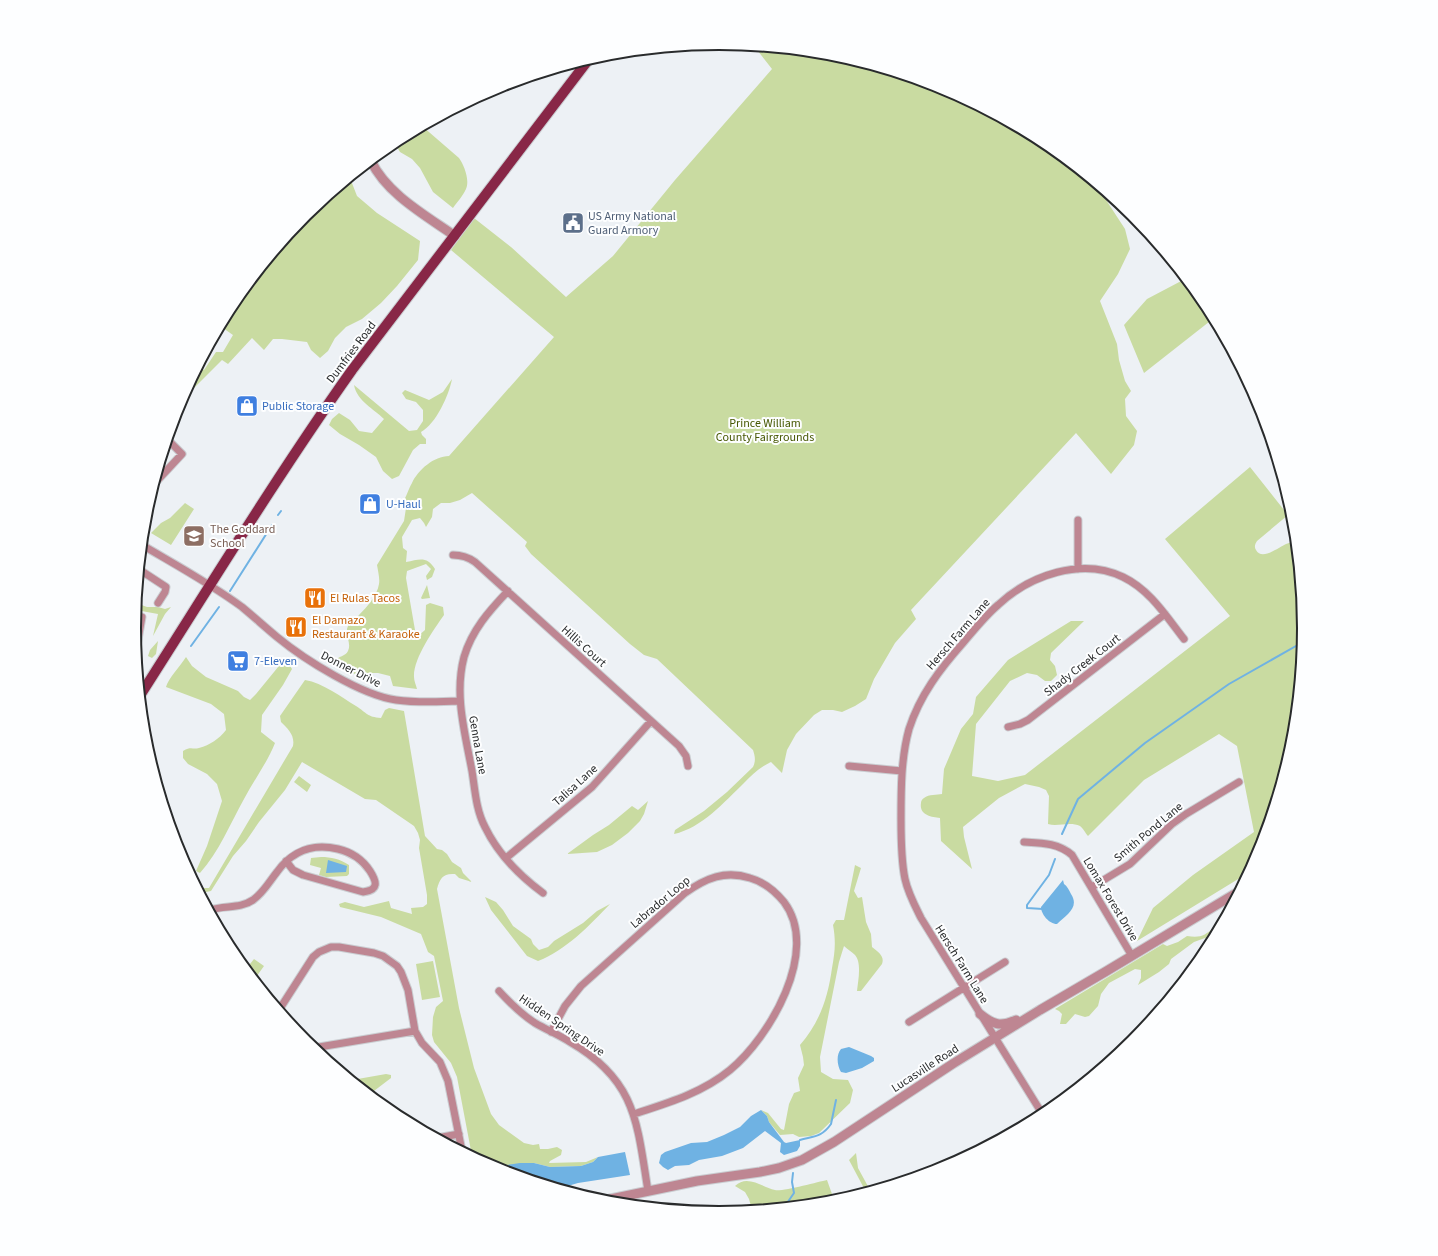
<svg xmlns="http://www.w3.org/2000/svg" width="1438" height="1256" font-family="'Source Sans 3',sans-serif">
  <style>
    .green { fill: #c9dba1 }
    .water { fill: #6fb2e3 }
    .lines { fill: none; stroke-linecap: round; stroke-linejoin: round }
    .stream { stroke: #6fb2e3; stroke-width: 2 }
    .minor-casing { stroke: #cacdd1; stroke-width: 9 }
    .tertiary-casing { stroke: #cacdd1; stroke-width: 11 }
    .primary-casing { stroke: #cacdd1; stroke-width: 12 }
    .minor { stroke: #be8692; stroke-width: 7 }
    .tertiary { stroke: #be8692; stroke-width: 9 }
    .primary { stroke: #882747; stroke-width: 10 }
    .labels { text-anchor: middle; stroke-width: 4; stroke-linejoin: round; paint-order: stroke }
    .service-label { font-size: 12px; fill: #4e5e75; stroke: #fdfeff; text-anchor: start }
    .street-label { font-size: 12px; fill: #292b2c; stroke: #fdfeff }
    .shop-label { font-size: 12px; fill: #366cbe; stroke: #fdfeff; text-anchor: start }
    .park-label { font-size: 12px; fill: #475803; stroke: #fdfeff }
    .education-label { font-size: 12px; fill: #785e54; stroke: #fdfeff; text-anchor: start }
    .food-label { font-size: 12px; fill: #c56008; stroke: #fdfeff; text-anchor: start }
    .rim { fill: none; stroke: #292b2c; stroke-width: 2 }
  </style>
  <rect width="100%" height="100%" fill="#edf1f5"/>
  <path class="green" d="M754 46 833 54 943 88 1044 142 1095 183 1125 229 1130 249 1118 274 1100 301 1117 344 1119 360 1125 381 1131 391 1125 399 1126 416 1137 431 1134 445 1111 474 1076 433 911 610 916 619 895 643 874 679 866 699 855 706 842 712 833 710H822L814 715 796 734 787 750 782 773 771 762C760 767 752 775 744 783 724 802 702 828 674 834L675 830 704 811 727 792 753 767C756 761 755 756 753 750L657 659 644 655 630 644 531 554 525 546 527 542 472 493 460 500 450 503H441L433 509 432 517 426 527 424 523 420 518 412 520 402 537 403 548 407 551 406 562C420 559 427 556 435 569L432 577 427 580 426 576 431 569 426 564 407 571 406 578 415 630 418 636 425 630 426 605 430 603 443 607 444 615C434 629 413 659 414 677 414 681 416 685 417 689L393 686 390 676 378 673H364L355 674 342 668 334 662C339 655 345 657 348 651 352 643 344 634 348 626 350 622 356 619 359 615 367 607 377 596 379 584 380 579 378 571 377 565L404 521 406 508 402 503C407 496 408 490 412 483 418 470 434 456 449 456L554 337 451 250 474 218 511 247 566 297 613 256 675 180 772 69Z
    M422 126 459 158C464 165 470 180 466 189 463 196 457 202 453 208L433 192 420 168 412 159 400 152 394 142Z
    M350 178 357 196 377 213 420 241 418 260 397 286 381 303 362 319 346 327 335 338 328 351 320 358 311 350 307 342 282 339H273L264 350 252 338 228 364 222 360 193 389 189 384 198 367 204 370 216 352H223L233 335 220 326 233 303 306 214Z
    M1185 279 1206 303 1214 318 1144 373 1124 325 1147 299Z
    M452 379C449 395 436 424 421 432L422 435 426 439V444H420L413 450 399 476 392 479 383 471 376 457 359 445 340 434 329 425 332 419 339 413 350 420 359 431 372 433 384 419C374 409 357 401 354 385L409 431 417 430 423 421V410L416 402 406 399 402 393 405 390 429 400 443 392Z
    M1250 467 1288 515 1257 541C1255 544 1254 547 1256 550 1262 561 1279 547 1286 544 1289 543 1292 542 1295 541L1304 628 1293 742 1259 852 1248 873 1137 941 1153 908 1193 875 1254 832 1237 746 1219 734 1144 780 1088 836C1085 833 1084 829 1080 826 1070 821 1058 827 1048 824L1049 796 1046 790 1039 787 1025 784 999 798 963 827 964 837 972 869 941 841 940 818C931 817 919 815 921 803 921 801 922 799 924 798 929 794 937 795 942 794L944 769 961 729 973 714 976 697 1008 660 1071 621H1084L1051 653 1050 660 1055 666 1057 675 1051 681H1045L1037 675 1027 673 1010 681 976 724 972 776 998 781 1025 775 1230 616 1165 539Z
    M185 503 194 509 171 545 151 533 161 523 170 518Z
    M427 585 430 598 422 599 421 598Z
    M136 603 147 607H158L165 609 171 607 165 614 153 636 158 614 136 610Z
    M158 641 156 654 152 658 148 656 150 650Z
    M186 657 192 666 206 677 238 691 244 697 250 700 256 694 283 661 289 664 292 669 283 685 262 715 261 732 275 743C267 763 254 780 244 799 230 824 219 852 200 873L196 871 207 846 222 801 217 784 207 774 188 764 183 758V751C192 746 192 750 199 748 210 745 219 739 226 730L224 714 211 704 166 687C168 679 181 665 186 657Z
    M305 680C323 683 341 697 356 706 367 713 367 717 381 718L385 710 389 708 404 711 425 836 437 849 442 850 447 854 452 862 461 868 463 873 472 882 459 878 455 874C443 873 440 878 437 889L459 1008 474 1068 491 1114 499 1125 524 1143 533 1145 539 1144 540 1149H548L557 1147 562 1150 561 1155 550 1161 549 1163 586 1162 598 1157 593 1162 581 1166 550 1167 534 1163 502 1168 500 1170 472 1156 457 1077 451 1063 434 1042 432 1035 433 1017 436 1007 443 1001 434 956 428 952 421 934 381 917 340 907 339 904 345 902 364 907 389 901 391 908 412 914 411 908 423 907 427 904V895L419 848 420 840 418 833 414 826 376 800 365 799 302 762 285 790 259 822 246 841 233 856 211 891 201 893 196 884 202 888H209L293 746C295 735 288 729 281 722L280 716Z
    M299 776 311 785 307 792 294 782Z
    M648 801 644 814 640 821 628 833 612 845 597 852 567 854 593 835 609 825 632 806 638 810Z
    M321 857C331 857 340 859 349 865V874L347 876 326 877 319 875 321 868 310 865 311 858Z
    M855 865 861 868 854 891 858 898 862 897 866 922 871 934 872 947C878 952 885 956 882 964L861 991H857C858 981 862 963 855 955 852 952 847 949 844 946L839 962 820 1057 821 1072 833 1079 848 1080 853 1090 850 1103 819 1133 811 1136 799 1137 793 1134 780 1135 769 1122 767 1116 761 1110 768 1113 781 1129 784 1130 789 1104 794 1093 800 1091 798 1078 804 1065 803 1057 800 1045C820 1022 828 997 832 968 835 952 836 941 833 925L836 920H844Z
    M485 897 496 902 503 910 513 926 531 939 533 944 539 950 548 947 554 941 583 923 597 911 610 904C590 925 565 951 538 961L527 956 491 910Z
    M1214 927H1220L1214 937 1205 938 1194 942 1171 959 1169 964 1159 972 1138 985 1141 978V970L1135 969 1109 983 1101 994 1098 1006 1089 1016 1085 1017 1075 1014 1066 1024H1060L1062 1014 1059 1011 1055 1009 1163 944 1167 946 1178 942 1187 936C1200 938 1205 936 1214 927Z
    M254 959 264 966 254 980 246 969Z
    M433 961 440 997 422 1000 416 964Z
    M386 1074 391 1075V1078L370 1094 352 1080Z
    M856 1153 858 1168 870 1190 866 1192 849 1160Z
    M827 1180 832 1194 827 1199V1202L752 1210 749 1199 745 1192 735 1186C747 1174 762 1187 775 1190 781 1192 818 1182 827 1180Z
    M574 1188 582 1191V1193L578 1194 562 1189Z"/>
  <path class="water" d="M328 860 347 866 346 872 326 873Z
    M1063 880 1064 884C1067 886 1069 890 1071 894 1080 908 1066 915 1057 924 1049 924 1041 914 1041 907Z
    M849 1047 871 1056 874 1058V1061L862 1068 846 1073 841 1072C837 1065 836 1055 841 1049Z
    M761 1110 767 1116 769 1122 784 1142 786 1143 800 1140V1146L797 1151 784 1155 780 1152 781 1143 765 1131 743 1148 722 1156 699 1160 689 1165 675 1166 668 1170 663 1167 659 1163 661 1155 665 1152 691 1143 707 1142 724 1135 740 1127 751 1116Z
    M625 1152 630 1175 578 1183 561 1188 500 1170 507 1165 520 1163H534L550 1167 581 1166 593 1162 598 1157Z"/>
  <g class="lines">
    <path class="stream" d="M278 515 281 511
      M230 591 272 525
      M191 646 219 607
      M1062 834 1078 799 1145 743 1229 684 1303 642
      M1043 909 1027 908V905L1049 875 1055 859
      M800 1140C814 1136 822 1137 831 1124L836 1100
      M785 1206 794 1193 792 1182 793 1173"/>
    <g class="minor-casing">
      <path id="minor" d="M155 483 182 454 168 440
        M142 545C176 565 211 584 242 607 254 617 265 627 277 637 305 660 361 695 396 700 417 703 439 702 460 701
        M453 555C462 555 468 557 475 562L679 746 686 756 688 766
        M1078 569V520
        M140 570 166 587 165 592 158 603
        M508 591C489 611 472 630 464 657 454 695 465 733 472 771 475 790 476 810 485 827 498 854 520 876 543 893
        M136 651 142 617
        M1008 727 1020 724 1028 720 1165 614
        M849 766 902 771
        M1024 842C1042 843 1058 843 1072 855L1132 956
        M506 858 592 787 651 721
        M1092 887 1130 864 1172 824 1186 814 1239 782
        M210 910C225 905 240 909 253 900 264 892 269 882 277 872 292 851 313 843 338 849 351 852 362 859 370 871 377 882 379 890 363 892L303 875 293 870 286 861
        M499 991C510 1003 521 1014 535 1023 547 1030 559 1035 570 1042 636 1080 637 1122 648 1191
        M279 1010 313 957 319 952 331 947H339L374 953 383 956 397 966 401 972 408 990 415 1031 422 1043 440 1062 448 1081 462 1151
        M909 1022 1005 962
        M551 1032 565 1006 581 986 685 893C706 878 725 870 750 878 764 882 775 891 784 902 821 951 769 1038 730 1070 702 1093 668 1103 634 1114
        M313 1048 415 1031
        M388 1110 397 1116
        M1043 1115 921 918C915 906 908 893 905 879 901 860 901 839 901 819 901 789 901 758 909 729 920 695 940 669 963 643 974 630 985 616 998 605 1030 575 1082 557 1123 577 1150 590 1166 616 1184 639
        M1034 1120 1048 1111
        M437 1138 459 1134"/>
    </g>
    <g class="tertiary-casing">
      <path id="tertiary" d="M371 161C387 194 425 215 455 236
        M980 1014C994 1025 1000 1027 1016 1020
        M601 1201 697 1181 760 1172 779 1168 802 1160 834 1142 954 1063 1040 1010 1105 972 1238 892"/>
    </g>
    <g class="primary-casing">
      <path id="primary" d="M141 694C210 586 277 476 352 370L589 59"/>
    </g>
    <use href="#minor" class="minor"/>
    <use href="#tertiary" class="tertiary"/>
    <use href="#primary" class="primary"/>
  </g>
  <defs>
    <g id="civic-square" transform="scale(1.15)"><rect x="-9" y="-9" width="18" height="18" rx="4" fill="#5c6f8a" stroke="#fdfeff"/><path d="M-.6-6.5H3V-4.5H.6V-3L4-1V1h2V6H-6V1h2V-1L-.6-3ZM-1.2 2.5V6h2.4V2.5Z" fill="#fff"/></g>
    <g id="shop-square" transform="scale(1.15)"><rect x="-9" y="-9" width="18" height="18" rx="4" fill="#3f7fe0" stroke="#fdfeff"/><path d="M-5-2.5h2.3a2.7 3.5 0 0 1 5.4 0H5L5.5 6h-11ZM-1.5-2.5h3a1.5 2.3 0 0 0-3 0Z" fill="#fff"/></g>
    <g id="school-square" transform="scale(1.15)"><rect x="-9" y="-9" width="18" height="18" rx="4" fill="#8d6e63" stroke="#fdfeff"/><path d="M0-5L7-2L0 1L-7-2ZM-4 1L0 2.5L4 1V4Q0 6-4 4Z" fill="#fff"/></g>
    <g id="restaurant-square" transform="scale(1.15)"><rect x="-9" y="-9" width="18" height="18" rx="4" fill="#e8710a" stroke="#fdfeff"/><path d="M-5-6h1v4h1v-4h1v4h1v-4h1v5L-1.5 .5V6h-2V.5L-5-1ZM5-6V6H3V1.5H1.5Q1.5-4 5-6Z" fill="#fff"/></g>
    <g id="supermarket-square" transform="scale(1.15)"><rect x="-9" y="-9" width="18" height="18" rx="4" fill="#3f7fe0" stroke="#fdfeff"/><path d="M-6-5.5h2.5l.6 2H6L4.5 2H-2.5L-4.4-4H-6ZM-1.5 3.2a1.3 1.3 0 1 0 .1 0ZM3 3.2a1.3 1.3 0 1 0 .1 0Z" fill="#fff"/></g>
  </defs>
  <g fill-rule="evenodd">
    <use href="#civic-square" x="573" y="223"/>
    <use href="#shop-square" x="247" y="406"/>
    <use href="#shop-square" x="370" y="504"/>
    <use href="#school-square" x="194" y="536"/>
    <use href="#restaurant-square" x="315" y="598"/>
    <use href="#restaurant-square" x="296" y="627"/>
    <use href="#supermarket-square" x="238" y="661"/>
  </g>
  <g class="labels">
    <g class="service-label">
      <text x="588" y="220">US Army National<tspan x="588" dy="14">Guard Armory</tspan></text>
    </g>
    <g class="street-label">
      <text transform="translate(351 352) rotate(-53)" y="4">Dumfries Road</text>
      <text transform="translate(958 634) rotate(-49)" y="4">Hersch Farm Lane</text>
      <text transform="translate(584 646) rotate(42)" y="4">Hillis Court</text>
      <text transform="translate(1082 665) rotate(-38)" y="4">Shady Creek Court</text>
      <text transform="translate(351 669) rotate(27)" y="4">Donner Drive</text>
      <text transform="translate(478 745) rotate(80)" y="4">Genna Lane</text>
      <text transform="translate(575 785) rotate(-42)" y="4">Talisa Lane</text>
      <text transform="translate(1148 832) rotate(-40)" y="4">Smith Pond Lane</text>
      <text transform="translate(1111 899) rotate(59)" y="4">Lomax Forest Drive</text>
      <text transform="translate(660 902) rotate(-40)" y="4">Labrador Loop</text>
      <text transform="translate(962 964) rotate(58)" y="4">Hersch Farm Lane</text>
      <text transform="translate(562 1025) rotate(34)" y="4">Hidden Spring Drive</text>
      <text transform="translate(925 1068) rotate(-33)" y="4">Lucasville Road</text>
    </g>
    <g class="shop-label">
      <text x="262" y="410">Public Storage</text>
      <text x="386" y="508">U-Haul</text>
      <text x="254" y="665">7-Eleven</text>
    </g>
    <g class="park-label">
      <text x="765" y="427">Prince William<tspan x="765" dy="14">County Fairgrounds</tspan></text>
    </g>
    <g class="education-label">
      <text x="210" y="533">The Goddard<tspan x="210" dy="14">School</tspan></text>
    </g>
    <g class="food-label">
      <text x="330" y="602">El Rulas Tacos</text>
      <text x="312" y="624">El Damazo<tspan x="312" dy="14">Restaurant &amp; Karaoke</tspan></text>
    </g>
  </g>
  <path d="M0 0H1438V1256H0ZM141 628a578 578 0 1 1 1156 0a578 578 0 1 1-1156 0Z" fill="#fdfeff" fill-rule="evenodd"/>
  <path class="rim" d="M141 628a578 578 0 1 1 1156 0a578 578 0 1 1-1156 0Z"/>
</svg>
